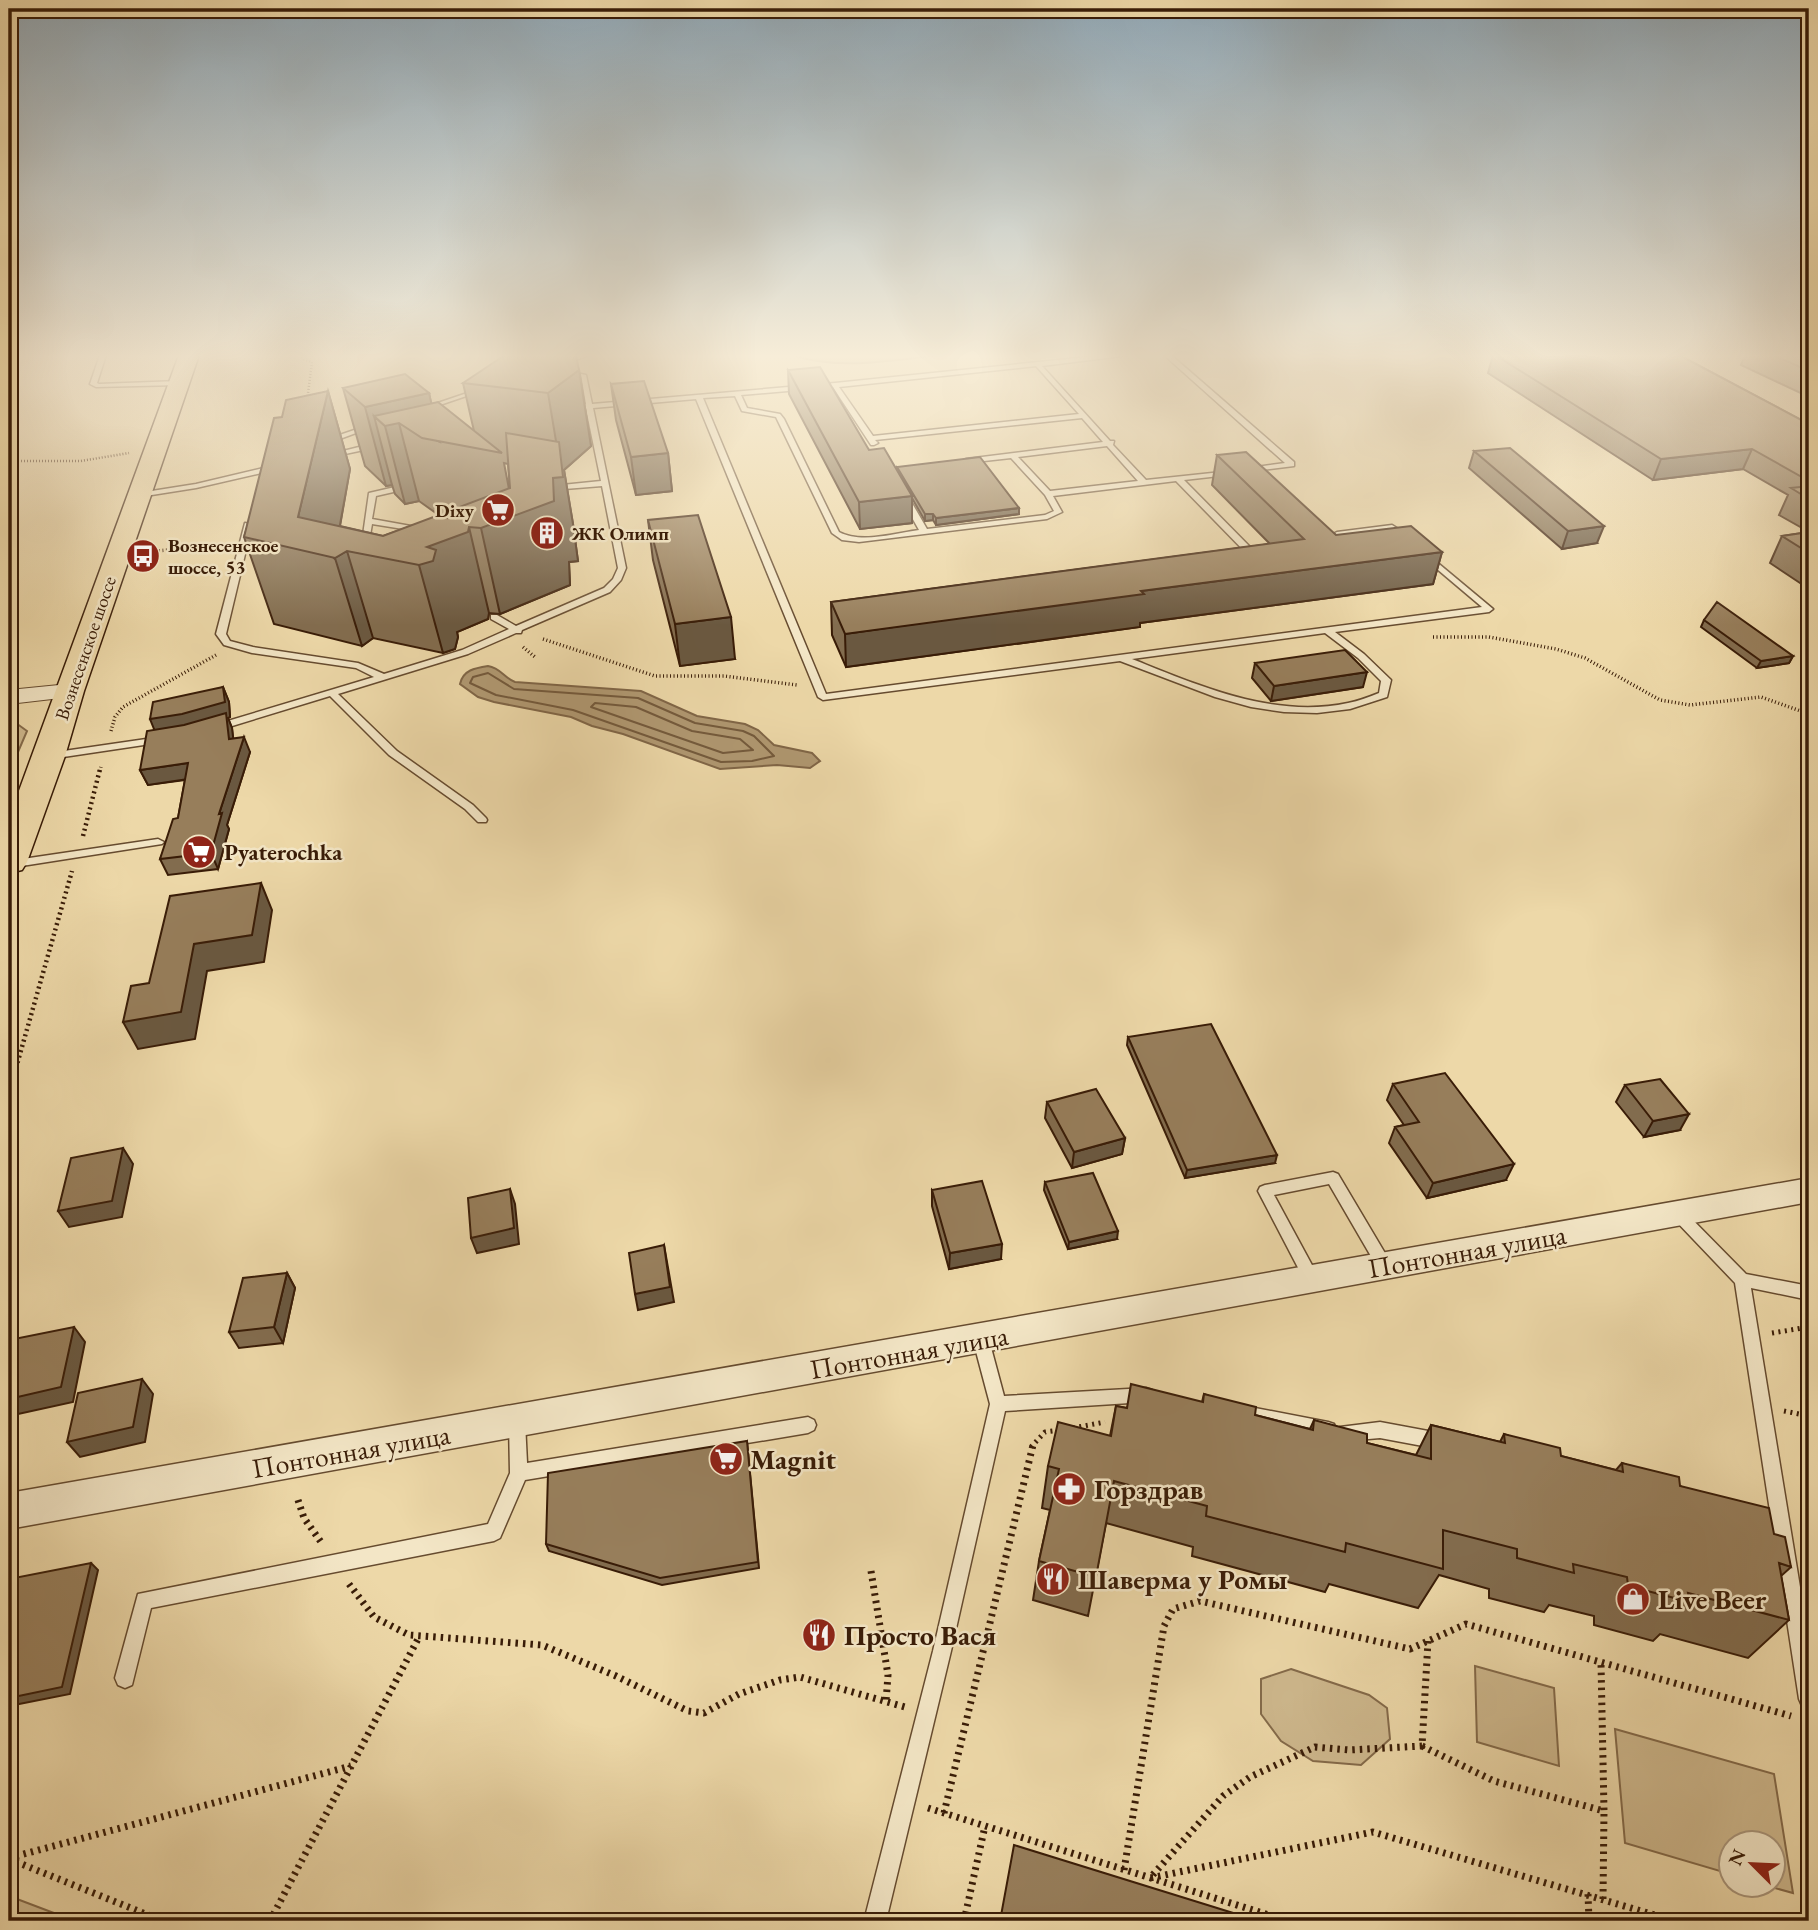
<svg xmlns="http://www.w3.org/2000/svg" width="1818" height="1930" font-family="'EB Garamond',serif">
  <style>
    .green { fill: #ceb88d; stroke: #846a4a; stroke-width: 2 }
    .water { fill: #b09871; stroke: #806647; stroke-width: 2 }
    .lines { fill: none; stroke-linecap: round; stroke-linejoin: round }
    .shore { stroke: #745a3c; stroke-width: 2 }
    .service-casing { stroke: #664b2f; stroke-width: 3 }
    .minor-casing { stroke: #664b2f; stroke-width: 3 }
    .tertiary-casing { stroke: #664b2f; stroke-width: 2 }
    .primary-casing { stroke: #391c07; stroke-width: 3 }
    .path-far4 { stroke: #391c07; stroke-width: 2.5; stroke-dasharray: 1 2; stroke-linecap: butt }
    .path-far3 { stroke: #391c07; stroke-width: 3.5; stroke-dasharray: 1 2.5; stroke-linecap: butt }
    .path-far2 { stroke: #391c07; stroke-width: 4.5; stroke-dasharray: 2 3.5; stroke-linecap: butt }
    .path-far1 { stroke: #391c07; stroke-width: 5; stroke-dasharray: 2 4.5; stroke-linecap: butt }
    .path { stroke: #391c07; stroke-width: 7; stroke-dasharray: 2.5 5; stroke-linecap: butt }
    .service { fill: #f3e6c6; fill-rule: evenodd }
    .minor { fill: #f3e6c6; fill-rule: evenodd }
    .tertiary { fill: #f3e6c6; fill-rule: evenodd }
    .primary { fill: #edd8a8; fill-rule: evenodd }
    .wall { fill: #826c4e; stroke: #391c07; stroke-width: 2; fill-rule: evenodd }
    .shaded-wall { fill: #6a5840; stroke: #391c07; stroke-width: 2 }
    .building { fill: #977e5b; stroke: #391c07; stroke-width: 2 }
    .labels { text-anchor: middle; stroke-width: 5; stroke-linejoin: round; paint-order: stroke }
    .far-poi-label { font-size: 19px; font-weight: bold; fill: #391c07; stroke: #f3e6c6; text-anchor: start }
    .far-street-label { font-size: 19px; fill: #391c07; stroke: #f3e6c6 }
    .poi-label { font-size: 23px; font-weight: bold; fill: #391c07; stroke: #f3e6c6; text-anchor: start }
    .near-street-label { font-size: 28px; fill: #391c07; stroke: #f3e6c6 }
    .near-poi-label { font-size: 28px; font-weight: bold; fill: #391c07; stroke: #f3e6c6; text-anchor: start }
  </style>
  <rect width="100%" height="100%" fill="#edd8a8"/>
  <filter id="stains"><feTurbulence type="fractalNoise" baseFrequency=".00286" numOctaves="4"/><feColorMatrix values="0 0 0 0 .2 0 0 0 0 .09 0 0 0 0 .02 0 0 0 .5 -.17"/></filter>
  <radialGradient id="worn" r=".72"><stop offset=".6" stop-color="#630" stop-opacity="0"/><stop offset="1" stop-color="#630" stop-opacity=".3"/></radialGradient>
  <path class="green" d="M792 355H941C892 360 841 371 792 355Z
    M9 718 27 731 9 773Z
    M1475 1666 1554 1688 1559 1766 1477 1742Z
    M1291 1669 1369 1695 1387 1708 1390 1739 1361 1765 1313 1761 1281 1741 1261 1714V1679Z
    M1615 1729 1774 1774 1793 1893 1764 1885 1772 1884V1842H1730V1874L1625 1843Z
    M9 1896 75 1921H9Z"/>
  <path class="water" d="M488 666C501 668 504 678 515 682L641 691 697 716 745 724 758 730 774 745 812 753 820 761 810 768 777 765 720 769 623 734 592 726 571 717 494 702 478 697 460 684C463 670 475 668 488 666Z"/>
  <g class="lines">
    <path class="shore" d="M488 673 514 689 638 698 695 723 743 731 754 736 774 756 752 761 721 762 573 710 496 695 470 683 473 677Z
      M595 703 636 707 692 731 740 739 753 750 723 753 591 707Z"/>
    <g class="service-casing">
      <path id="service" d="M100 355H106L97 383 99 384 179 381 182 383 179 385 96 387 90 384Z
        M579 355H589L564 364 559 363Z
        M1107 355H1130L1042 366 1110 441H1114L1113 445 1146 480 1231 471 1232 473 1228 475 1184 480 1258 555V559H1252L1176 481 1053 496 1062 512 1047 519 859 542 842 540 832 533 776 417 742 411 735 396 703 398 826 694 1482 607 1424 558V554H1427L1493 609 1489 612 1335 632 1364 654 1391 680 1387 697 1350 709 1317 713 1284 712 1251 707 1215 697 1120 661 823 700 818 697 696 399 593 408 626 568 621 580 610 592 522 630 521 633H516L468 654 338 694 397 751 473 805 486 818 487 820 486 822H478L465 809 389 755 330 696 219 730 215 731 210 728 211 726 374 677 356 668 252 653 224 645 216 634 245 523 252 525 226 634 230 641 253 647 358 663 384 674 462 650 509 629 491 619V615H497L516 626 604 588 613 579 618 568 602 486 552 490 548 488 552 486 601 481 586 408 568 410 565 408 586 404 581 374 586 375 592 404 835 383ZM1036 366 1079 414 873 436 839 387ZM833 387 871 445H874L878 443 875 440 1082 418 1103 442 966 459 962 461 966 463 1011 458 1045 495 1054 511 1045 515 927 529 909 498 905 496 901 498 919 530C895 533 862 544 839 532L784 419 780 414 747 408 741 395ZM1107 446 1138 481 1050 491 1018 457ZM1325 633 1358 658 1381 681 1379 693C1369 697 1359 701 1348 703 1274 719 1200 686 1132 659Z
        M1164 355H1171L1294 462V466L1246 472 1245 470 1249 468 1285 463Z
        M479 389 484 390 428 409 423 408Z
        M366 426 372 427 329 443 322 441Z
        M375 443 379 445 378 447 331 457 327 455Z
        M276 465 280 467 279 469 196 488 139 497 135 495 139 493 196 484Z
        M408 484 412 486 411 488 376 496 372 519 422 528V532L372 524 368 547 361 549 369 493Z
        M1392 525 1408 535V539H1402L1390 530 1337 536 1333 534 1337 532Z
        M160 737 165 740 164 742 50 759 45 756 50 753Z
        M158 839 164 842 162 844 9 868V861Z
        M1333 1172 1338 1174 1392 1265 1389 1270 1384 1271 1379 1270 1329 1184 1274 1195 1319 1278 1316 1283 1311 1284 1306 1283 1258 1191 1260 1187 1265 1185Z
        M1678 1208 1683 1210 1746 1274 1809 1286V1300L1751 1288 1809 1642V1709L1802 1706 1799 1699 1773 1529 1750 1522 1747 1516 1750 1510 1756 1507 1770 1511 1735 1283 1673 1218 1671 1214 1673 1210Z
        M981 1333 987 1335 989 1340 1004 1396 1146 1388 1152 1390 1154 1395 1152 1400 1146 1402 1005 1411 951 1651 886 1921H864L933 1651 990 1404 973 1340 975 1335Z
        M1250 1407 1328 1422 1334 1424 1336 1430 1334 1436 1328 1438 1250 1423 1244 1420 1242 1415 1244 1410Z
        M517 1414 523 1417 525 1422 527 1463 808 1417 814 1420 816 1425 814 1430 808 1433 525 1480 500 1538 494 1541 151 1608 132 1685 125 1688 118 1685 115 1678 138 1594 488 1524 510 1473 509 1422 511 1417Z
        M1380 1422 1439 1433 1445 1435 1447 1441 1445 1447 1439 1449 1380 1438 1346 1441 1340 1439 1338 1433 1340 1427Z"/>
    </g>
    <g class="minor-casing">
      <path id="minor" d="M1809 1178V1202L9 1529V1493Z"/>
    </g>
    <g class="tertiary-casing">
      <path id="tertiary" d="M69 684 78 686 81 691 78 696 9 704V690Z"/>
    </g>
    <g class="primary-casing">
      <path id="primary" d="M179 355H199L84 691 65 756 27 862 22 870 9 873V818Z"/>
    </g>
    <path class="path-far4" d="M300 355 302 359 312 362 307 401
      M9 461H81L129 453"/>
    <path class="path-far3" d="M145 552 224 545
      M1433 637H1489L1556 649 1585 658 1660 700 1690 705 1761 697 1809 714
      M543 639 655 676H724L797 685
      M523 647 535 657
      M111 731 115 717 123 707 216 655
      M100 771 101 767"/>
    <path class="path-far2" d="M83 836 100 769
      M16 1068 72 871"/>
    <path class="path-far1" d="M9 1092 16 1066
      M1772 1333 1809 1327
      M1784 1411 1809 1416
      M1073 1428 1105 1422
      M1031 1447 1045 1432 1061 1430"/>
    <path class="path" d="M298 1500 304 1518 321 1542
      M871 1571 888 1675 886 1702
      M349 1584 374 1617 409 1635 542 1645 616 1676 688 1711 704 1713 739 1694 780 1680 800 1677 905 1707
      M1428 1641 1422 1746 1349 1750 1315 1747 1250 1777 1223 1796 1150 1878 1373 1832 1675 1921
      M1422 1746 1494 1781 1604 1811 1601 1663
      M928 1808 1288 1921
      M944 1813 1033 1445
      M9 1858 351 1766
      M9 1859 163 1921
      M1124 1870 1164 1626 1173 1609 1200 1601 1410 1649 1466 1624 1791 1716
      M1588 1894 1589 1921
      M1603 1899 1604 1811
      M270 1921 419 1637
      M964 1921 985 1826"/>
    <use href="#service" class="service"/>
    <use href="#minor" class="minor"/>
    <use href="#tertiary" class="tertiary"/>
    <use href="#primary" class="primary"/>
  </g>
  <path class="wall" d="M1493 355H1679L1809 424V589L1770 563 1782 536 1809 532 1779 515 1788 495 1743 469 1653 480 1488 373Z
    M1745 355H1809V397L1741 365Z
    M579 370 591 446 564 470 573 524 578 561 569 562 570 585 500 614 489 613 488 619 457 632 458 637 455 649 443 653 373 638 362 646 274 624 244 537 282 417 328 391 350 469 340 526 383 536 440 516 419 501 405 504 395 494 392 485 386 486 365 466 343 388 429 393 431 403 474 431 463 383ZM504 463 508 464 510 488 509 489Z
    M788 370 869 450 897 471V467L1019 514 936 525 933 520 925 521 912 498V523L860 529 789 394Z
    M611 384 668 453 672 491 636 495 616 420Z
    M1474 451 1597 543 1562 549 1469 468Z
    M1217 455 1336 535 1442 552 1433 584 1140 623V627L846 667 832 635 831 602 1270 544 1212 485Z
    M648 520 735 659 680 666 653 560Z
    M1704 620 1793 656 1789 663 1757 668 1701 627Z
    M1255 663 1363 687 1271 701 1252 678Z
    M223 687 229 702 230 717 228 718 232 728 233 738 250 752 227 825 229 829 218 869 168 875 160 859 178 818 185 780 148 785 140 770Z
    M1128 1037 1275 1163 1185 1178 1127 1045Z
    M1393 1084 1506 1180 1427 1198 1389 1143 1395 1127 1404 1125 1387 1100Z
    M1625 1085 1680 1130 1644 1137 1616 1102Z
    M1047 1102 1125 1138 1122 1154 1072 1168 1045 1118Z
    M1045 1182 1117 1239 1068 1249 1044 1190Z
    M932 1190 1001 1259 949 1269 932 1206Z
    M287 1273 295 1288 283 1343 239 1348 229 1332Z
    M1204 1394 1255 1415 1310 1429 1314 1420 1367 1443 1416 1455 1431 1425 1500 1442 1504 1434 1561 1456 1616 1470 1622 1463 1680 1486 1774 1534 1791 1567 1781 1576 1789 1620 1748 1658 1660 1634 1653 1641 1594 1625V1616L1549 1605 1544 1612 1489 1598V1589L1439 1575 1418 1608 1329 1584 1325 1592 1192 1556 1193 1547 1106 1523 1088 1616 1033 1600 1039 1561 1050 1510 1042 1508 1048 1466 1110 1436 1116 1406 1126 1408 1202 1402Z
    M747 1441 759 1568 662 1585 549 1551 546 1544Z"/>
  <path class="shaded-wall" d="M579 370 591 446 564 470 573 524 578 561 569 562 570 585 500 614 481 528 553 478 561 471 548 393Z
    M328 391 350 469 334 558 298 517Z
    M429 393 440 442 399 423 419 501 405 504 385 426 374 416 392 485 386 486 365 407Z
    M1752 449 1743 469 1653 480 1661 459Z
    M668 453 672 491 636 495 631 457Z
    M912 496V523L860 529 859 502Z
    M1019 508V514L936 525V518Z
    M925 514H933V520L925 521Z
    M1604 526 1597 543 1562 549 1568 531Z
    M469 527 489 613 488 619 457 632 458 637 455 649 443 653 419 565 427 547Z
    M347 551 373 638 362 646 335 558Z
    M1442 552 1433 584 1140 623V627L846 667 845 634 1141 591Z
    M731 617 735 659 680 666 675 624Z
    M1793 656 1789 663 1757 668 1761 661Z
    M1367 672 1363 687 1271 701 1274 686Z
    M223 687 229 702 230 717 228 718 232 728 235 754 156 734 150 719Z
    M244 737 250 752 227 825 229 829 218 869 211 853 219 814Z
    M188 763 195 778 148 785 140 770Z
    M261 883 272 910 264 962 207 971 195 1039 138 1049 123 1022 194 944Z
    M1689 1114 1680 1130 1644 1137 1653 1121Z
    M1125 1138 1122 1154 1072 1168 1074 1152Z
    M123 1148 133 1164 122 1217 69 1227 58 1211Z
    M1277 1155 1275 1163 1185 1178 1187 1170Z
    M1514 1164 1506 1180 1427 1198 1433 1183Z
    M510 1189 515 1204 519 1244 477 1253 471 1238Z
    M1118 1231 1117 1239 1068 1249 1069 1242Z
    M1002 1244 1001 1259 949 1269 950 1253Z
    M664 1245 674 1302 638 1310 635 1294Z
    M287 1273 295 1288 283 1343 274 1327Z
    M74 1327 85 1342 73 1402 9 1416V1399Z
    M142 1379 153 1394 145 1442 80 1457 67 1442Z
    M91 1563 98 1570 70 1694 9 1706V1698Z"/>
  <path class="building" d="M505 355H576L579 370 548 393 463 383Z
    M1495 355H1679L1809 424V481L1752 449 1661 459Z
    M1773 355H1809V371Z
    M820 367 869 450 884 448 912 496 859 502 788 370Z
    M405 374 429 393 365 407 343 388Z
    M644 381 668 453 631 457 611 384Z
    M328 391 298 517 383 536 436 516 447 518 449 511 510 488 506 433 559 442 563 477 553 478 554 501 481 528 469 527 468 532 427 547 436 550 433 561 419 565 347 551 335 558 244 537 274 418 282 417 286 400Z
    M438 402 502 453 422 438 399 423 385 426 374 416Z
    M1510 448 1604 526 1568 531 1474 451Z
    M1246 452 1336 535 1411 526 1442 552 1141 591 1144 594 845 634 831 602 1304 539 1217 455Z
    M980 457 1019 508 936 518 933 514H925L897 467Z
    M1809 486V499L1791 488Z
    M698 515 731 617 675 624 648 520Z
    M1809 532V553L1782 536Z
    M1717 602 1793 656 1761 661 1704 620Z
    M1345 650 1367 672 1274 686 1255 663Z
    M223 687 225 702 182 714 150 719 153 702Z
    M226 713 229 739 244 737 219 814 222 813 211 853 160 859 173 819 178 818 188 763 140 770 147 731 184 725Z
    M261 883 252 935 194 944 181 1012 123 1022 131 986 149 983 170 896Z
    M1211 1024 1277 1155 1187 1170 1128 1037Z
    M1445 1073 1514 1164 1433 1183 1395 1127 1419 1122 1393 1084Z
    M1660 1079 1689 1114 1653 1121 1625 1085Z
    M1096 1089 1125 1138 1074 1152 1047 1102Z
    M123 1148 112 1201 58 1211 71 1158Z
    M1093 1173 1118 1231 1069 1242 1045 1182Z
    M982 1181 1002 1244 950 1253 932 1190Z
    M510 1189 514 1228 471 1238 468 1198Z
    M664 1245 670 1287 635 1294 629 1253Z
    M287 1273 274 1327 229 1332 243 1278Z
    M74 1327 61 1387 9 1399V1340Z
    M142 1379 133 1427 67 1442 78 1393Z
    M1131 1384 1203 1402 1204 1394 1256 1407 1255 1415 1313 1430 1314 1420 1367 1434V1443L1431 1459V1425L1505 1443 1504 1434 1560 1448 1561 1456 1623 1472 1622 1463 1679 1477 1680 1486 1769 1508 1774 1534 1785 1537 1791 1567 1779 1563 1789 1620 1688 1593 1690 1602 1628 1586 1627 1577 1573 1564 1574 1573 1517 1558V1549L1443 1530V1569L1346 1543 1345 1552 1206 1516 1207 1506 1114 1481 1096 1577 1039 1561 1059 1469 1048 1466 1058 1422 1111 1436 1116 1406 1127 1408Z
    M747 1441 758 1562 660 1578 546 1544 548 1473Z
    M91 1563 62 1687 9 1698V1579Z
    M1014 1845 1259 1921H1000Z"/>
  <linearGradient id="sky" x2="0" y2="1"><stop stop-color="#91a9b8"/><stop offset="0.57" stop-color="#f7edd8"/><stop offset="1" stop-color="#f7edd8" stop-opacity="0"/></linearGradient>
  <rect width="1818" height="625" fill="url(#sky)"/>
  <defs>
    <g id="supermarket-disc" transform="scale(1.75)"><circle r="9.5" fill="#8f2418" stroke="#f3e6c6"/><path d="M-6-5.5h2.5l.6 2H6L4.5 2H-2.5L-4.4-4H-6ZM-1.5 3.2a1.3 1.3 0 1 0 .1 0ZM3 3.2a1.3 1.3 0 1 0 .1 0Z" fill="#fff"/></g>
    <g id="building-disc" transform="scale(1.75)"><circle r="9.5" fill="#8f2418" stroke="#f3e6c6"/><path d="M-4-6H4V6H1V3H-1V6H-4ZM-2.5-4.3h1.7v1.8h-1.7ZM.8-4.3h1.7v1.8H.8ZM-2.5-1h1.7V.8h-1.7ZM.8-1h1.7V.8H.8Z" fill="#fff"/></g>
    <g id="bus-disc" transform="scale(1.75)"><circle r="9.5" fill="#8f2418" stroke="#f3e6c6"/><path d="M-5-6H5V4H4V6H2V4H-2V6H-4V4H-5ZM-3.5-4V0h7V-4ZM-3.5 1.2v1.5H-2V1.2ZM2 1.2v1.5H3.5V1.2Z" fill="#fff"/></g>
    <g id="pharmacy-disc" transform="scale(1.75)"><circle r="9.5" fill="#8f2418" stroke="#f3e6c6"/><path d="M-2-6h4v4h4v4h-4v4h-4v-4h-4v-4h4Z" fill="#fff"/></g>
    <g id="restaurant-disc" transform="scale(1.75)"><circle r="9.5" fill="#8f2418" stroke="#f3e6c6"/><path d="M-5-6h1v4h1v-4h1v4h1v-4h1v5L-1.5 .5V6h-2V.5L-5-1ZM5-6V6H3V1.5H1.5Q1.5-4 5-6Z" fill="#fff"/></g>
    <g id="shop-disc" transform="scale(1.75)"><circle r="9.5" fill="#8f2418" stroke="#f3e6c6"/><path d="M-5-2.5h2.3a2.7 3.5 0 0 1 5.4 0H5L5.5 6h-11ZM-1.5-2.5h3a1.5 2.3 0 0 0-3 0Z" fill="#fff"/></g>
  </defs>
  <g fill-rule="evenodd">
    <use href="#supermarket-disc" x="498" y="510"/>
    <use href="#building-disc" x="547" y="533"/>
    <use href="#bus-disc" x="143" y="556"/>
    <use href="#supermarket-disc" x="199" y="852"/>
    <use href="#supermarket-disc" x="726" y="1459"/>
    <use href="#pharmacy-disc" x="1069" y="1489"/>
    <use href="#restaurant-disc" x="1053" y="1579"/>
    <use href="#shop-disc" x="1633" y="1599"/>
    <use href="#restaurant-disc" x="819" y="1635"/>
  </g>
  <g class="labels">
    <g class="far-poi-label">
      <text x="474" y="517" text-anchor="end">Dixy</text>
      <text x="572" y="540">ЖК Олимп</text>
      <text x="168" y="552">Вознесенское<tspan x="168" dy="22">шоссе, 53</tspan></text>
    </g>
    <g class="far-street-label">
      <text transform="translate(85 648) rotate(-71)" y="7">Вознесенское шоссе</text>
    </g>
    <g class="poi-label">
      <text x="224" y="860">Pyaterochka</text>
    </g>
    <g class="near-street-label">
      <text transform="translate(1467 1251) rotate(-10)" y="10">Понтонная улица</text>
      <text transform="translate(909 1352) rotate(-10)" y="10">Понтонная улица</text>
      <text transform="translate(351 1451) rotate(-10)" y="10">Понтонная улица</text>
    </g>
    <g class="near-poi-label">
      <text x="750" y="1469">Magnit</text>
      <text x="1094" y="1499">Горздрав</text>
      <text x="1078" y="1589">Шаверма у Ромы</text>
      <text x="1658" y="1609">Live Beer</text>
      <text x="844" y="1645">Просто Вася</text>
    </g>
  </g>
  <rect width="1818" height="1930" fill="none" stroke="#edd8a8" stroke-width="35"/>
  <rect x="10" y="10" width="1797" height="1909" fill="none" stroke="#391c07" stroke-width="3.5"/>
  <rect x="18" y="18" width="1783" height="1895" fill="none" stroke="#391c07" stroke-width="2"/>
  <g transform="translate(1752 1864) rotate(294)"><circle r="33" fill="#f3e6c6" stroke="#a9957a" stroke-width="2"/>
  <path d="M0-5L12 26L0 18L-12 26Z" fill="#8f2418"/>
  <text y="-10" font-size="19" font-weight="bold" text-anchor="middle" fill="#391c07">N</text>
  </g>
  <rect width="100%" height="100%" filter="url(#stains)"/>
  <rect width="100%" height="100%" fill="url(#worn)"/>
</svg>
